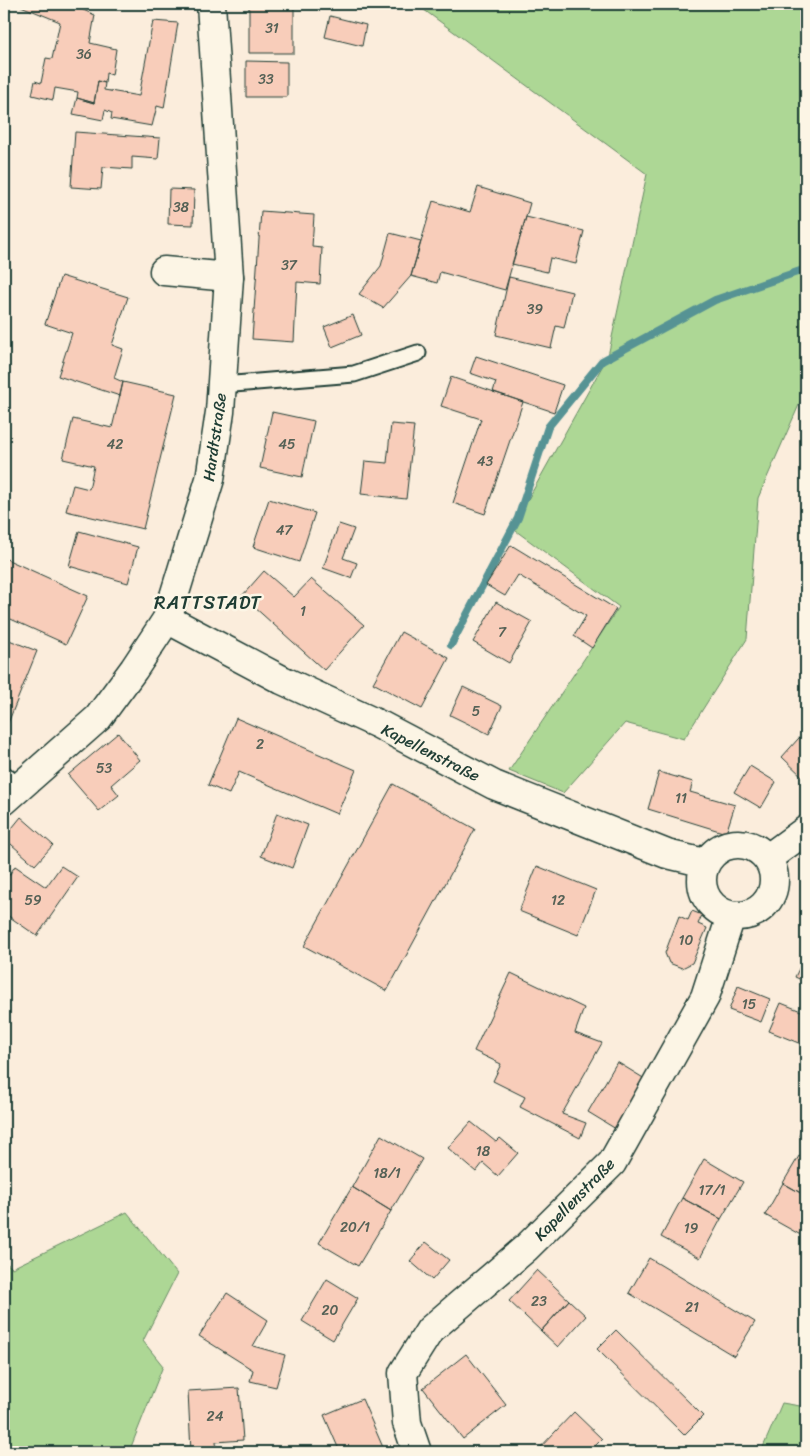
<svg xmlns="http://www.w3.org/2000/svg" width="810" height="1456" font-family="Sriracha,sans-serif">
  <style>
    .green { fill: #add795; stroke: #668a64 }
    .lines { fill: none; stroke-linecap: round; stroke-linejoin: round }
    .stream { stroke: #579394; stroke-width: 8 }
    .building { fill: #f8cdba; stroke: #1f3d34 }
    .service-casing { stroke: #1f3d34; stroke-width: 19 }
    .minor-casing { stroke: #1f3d34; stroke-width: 31 }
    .tertiary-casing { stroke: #1f3d34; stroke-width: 31 }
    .service { stroke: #fcf5e5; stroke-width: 15 }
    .minor { stroke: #fcf5e5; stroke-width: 28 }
    .tertiary { stroke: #fcf5e5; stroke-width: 28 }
    .labels { text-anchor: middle; stroke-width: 5; stroke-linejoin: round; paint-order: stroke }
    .number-label { font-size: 14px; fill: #556156 }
    .street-label { font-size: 16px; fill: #1f3d34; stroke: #fcf5e5 }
    .quarter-label { font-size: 19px; letter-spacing: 1px; fill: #1f3d34; stroke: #fcf5e5 }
  </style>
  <rect width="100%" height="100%" fill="#fbeddc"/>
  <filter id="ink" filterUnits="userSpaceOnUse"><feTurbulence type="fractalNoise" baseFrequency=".02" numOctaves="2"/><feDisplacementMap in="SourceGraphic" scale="10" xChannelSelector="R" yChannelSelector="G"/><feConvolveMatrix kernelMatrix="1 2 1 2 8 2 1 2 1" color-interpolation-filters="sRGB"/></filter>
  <g filter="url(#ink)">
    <path class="green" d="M416 4H806V389L758 498 747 639 684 739 625 723 563 793 509 771 619 607 512 528 608 356 647 174Z
      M127 1212 177 1274 143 1341 163 1366 129 1452H4V1261L12 1268Z
      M782 1403 806 1407V1452H761Z"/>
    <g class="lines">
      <path class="stream" d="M451 645 518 518 548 427 602 361 715 300 806 269"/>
    </g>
    <path class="building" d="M16 4H69L95 15 90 43 116 49 112 75 106 73 105 83 98 81 94 103 77 98 78 92 55 88 53 100 32 95 35 81 41 83 46 58 52 59 60 22Z
      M249 4H294V53H249Z
      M330 16 366 25 362 46 325 37Z
      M153 21 178 23 164 108 157 106 152 126 111 119 112 113 105 110 103 120 73 114 77 98 94 103 98 81 105 83 104 90 139 96Z
      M246 61 287 62V97H246Z
      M75 132 160 138 158 159 132 157V169L103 167 101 189 71 187Z
      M478 187 530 203 505 290 440 272 437 283 411 276 433 201 470 212Z
      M169 189 194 190 193 225 168 224Z
      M261 211 314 215 312 247 322 248 320 284 297 282 294 342 252 339Z
      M526 217 584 231 576 264 550 258 547 272 512 264Z
      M390 233 421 241 411 276 383 308 359 294 381 266Z
      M61 276 128 297 112 345 123 349 114 378 123 382 120 396 58 376 72 333 45 324Z
      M509 277 572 292 564 328 556 326 551 348 496 335Z
      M353 315 361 335 332 347 324 327Z
      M476 356 563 385 554 412 493 392 496 382 470 373Z
      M451 377 523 402 485 514 453 503 481 419 441 406Z
      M123 382 176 394 143 529 66 511 73 485 89 489 94 466 63 459 73 419 112 428Z
      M272 412 314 421 302 477 260 468Z
      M391 424 414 426 406 499 361 494 365 461 387 463Z
      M269 499 315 513 299 562 253 547Z
      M339 524 354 529 343 558 357 563 351 578 323 568Z
      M79 531 138 547 128 583 69 566Z
      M511 545 616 609 592 648 574 636 586 616 518 575 505 596 486 585Z
      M4 558 88 596 66 644 4 616Z
      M264 571 294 597 311 579 364 625 324 670 242 596Z
      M496 602 532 622 509 663 473 642Z
      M401 632 449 658 422 709 373 683Z
      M4 638 37 651 8 723 4 721Z
      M463 687 502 706 489 734 450 715Z
      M236 718 356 770 337 814 239 772 229 794 208 785Z
      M806 730V777L805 779 782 757Z
      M118 733 140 760 111 785 119 795 99 811 68 775Z
      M750 766 776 782 761 808 734 792Z
      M659 772 693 782 690 792 735 805 726 833 648 809Z
      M393 784 475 829 387 991 304 946Z
      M277 813 308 825 292 868 261 856Z
      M21 817 53 845 35 865 4 838Z
      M15 866 46 887 61 866 78 877 37 936 4 913V883Z
      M537 866 596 890 578 935 519 911Z
      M692 911 702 915 698 924 707 928 692 963 682 968 669 963 665 953 679 916 688 920Z
      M806 954V982L795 977Z
      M511 973 584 1008 575 1033 602 1043 562 1114 586 1123 580 1138 520 1107 525 1097 493 1081 501 1064 474 1051Z
      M738 986 770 999 761 1022 729 1010Z
      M781 1003 806 1013V1046L769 1031Z
      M617 1062 645 1079 616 1129 588 1112Z
      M806 1118V1139L799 1136Z
      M471 1122 496 1142 500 1138 518 1153 498 1176 483 1163 476 1172 448 1148Z
      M381 1135 422 1159 391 1211 352 1187Z
      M799 1156 806 1159V1196L783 1183Z
      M704 1159 743 1182 721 1219 682 1198Z
      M783 1183 806 1196V1238L765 1215Z
      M352 1187 391 1211 358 1266 319 1243Z
      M682 1198 721 1219 700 1258 661 1237Z
      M426 1242 449 1260 432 1280 410 1261Z
      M649 1258 755 1322 734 1356 629 1293Z
      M537 1270 569 1300 541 1331 509 1301Z
      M327 1279 358 1298 333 1340 302 1321Z
      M227 1293 268 1320 253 1346 285 1355 276 1387 250 1381 253 1370 199 1336Z
      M569 1300 586 1316 558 1347 541 1331Z
      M616 1330 703 1416 684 1435 597 1349Z
      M466 1354 506 1405 463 1439 423 1388Z
      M239 1388 243 1440 216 1442 217 1452H191L188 1391Z
      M362 1399 385 1452H340L324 1415Z
      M574 1412 602 1439 589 1452H536Z"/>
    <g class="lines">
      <g class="service-casing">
        <path id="service" d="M222 385 354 374 418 353
          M4 774 19 787"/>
      </g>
      <g class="minor-casing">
        <path id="minor" d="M164 271 229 277
          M167 619 282 680 380 725 494 785 667 854 705 863
          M702 880a36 36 0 1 1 72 0a36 36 0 1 1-72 0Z
          M768 858 806 830
          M417 1452 407 1423 403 1373 430 1330 526 1248 612 1163 705 997 731 916"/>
      </g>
      <g class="tertiary-casing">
        <path id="tertiary" d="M4 801 98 718 134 669 167 619 210 479 220 412 229 277 211 4"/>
      </g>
      <use href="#service" class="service"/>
      <use href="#minor" class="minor"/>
      <use href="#tertiary" class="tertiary"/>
    </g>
  </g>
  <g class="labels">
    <g class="number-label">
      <text x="272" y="33">31</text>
      <text x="84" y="59">36</text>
      <text x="266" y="84">33</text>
      <text x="181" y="212">38</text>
      <text x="289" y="270">37</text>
      <text x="535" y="314">39</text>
      <text x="115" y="449">42</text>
      <text x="287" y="449">45</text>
      <text x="485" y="466">43</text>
      <text x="284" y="535">47</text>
      <text x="303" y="616">1</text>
      <text x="502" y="637">7</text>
      <text x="476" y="716">5</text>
      <text x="260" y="749">2</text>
      <text x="104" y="773">53</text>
      <text x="681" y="803">11</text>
      <text x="33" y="905">59</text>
      <text x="558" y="905">12</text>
      <text x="686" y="945">10</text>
      <text x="749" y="1009">15</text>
      <text x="483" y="1156">18</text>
      <text x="387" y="1178">18/1</text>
      <text x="712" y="1195">17/1</text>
      <text x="355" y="1232">20/1</text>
      <text x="691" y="1233">19</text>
      <text x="539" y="1306">23</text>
      <text x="692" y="1312">21</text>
      <text x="330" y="1315">20</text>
      <text x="215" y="1421">24</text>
    </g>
    <g class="street-label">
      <text transform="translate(214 437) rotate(-82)" y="6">Hardtstraße</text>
      <text transform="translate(431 752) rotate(27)" y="6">Kapellenstraße</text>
      <text transform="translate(574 1199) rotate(-46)" y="6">Kapellenstraße</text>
    </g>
    <g class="quarter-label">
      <text x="208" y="609">RATTSTADT</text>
    </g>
  </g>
  <rect width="810" height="1456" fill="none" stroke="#fcf5e5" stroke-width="20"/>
  <rect x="10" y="10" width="790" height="1436" fill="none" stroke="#1f3d34" stroke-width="2" filter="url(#ink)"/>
</svg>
